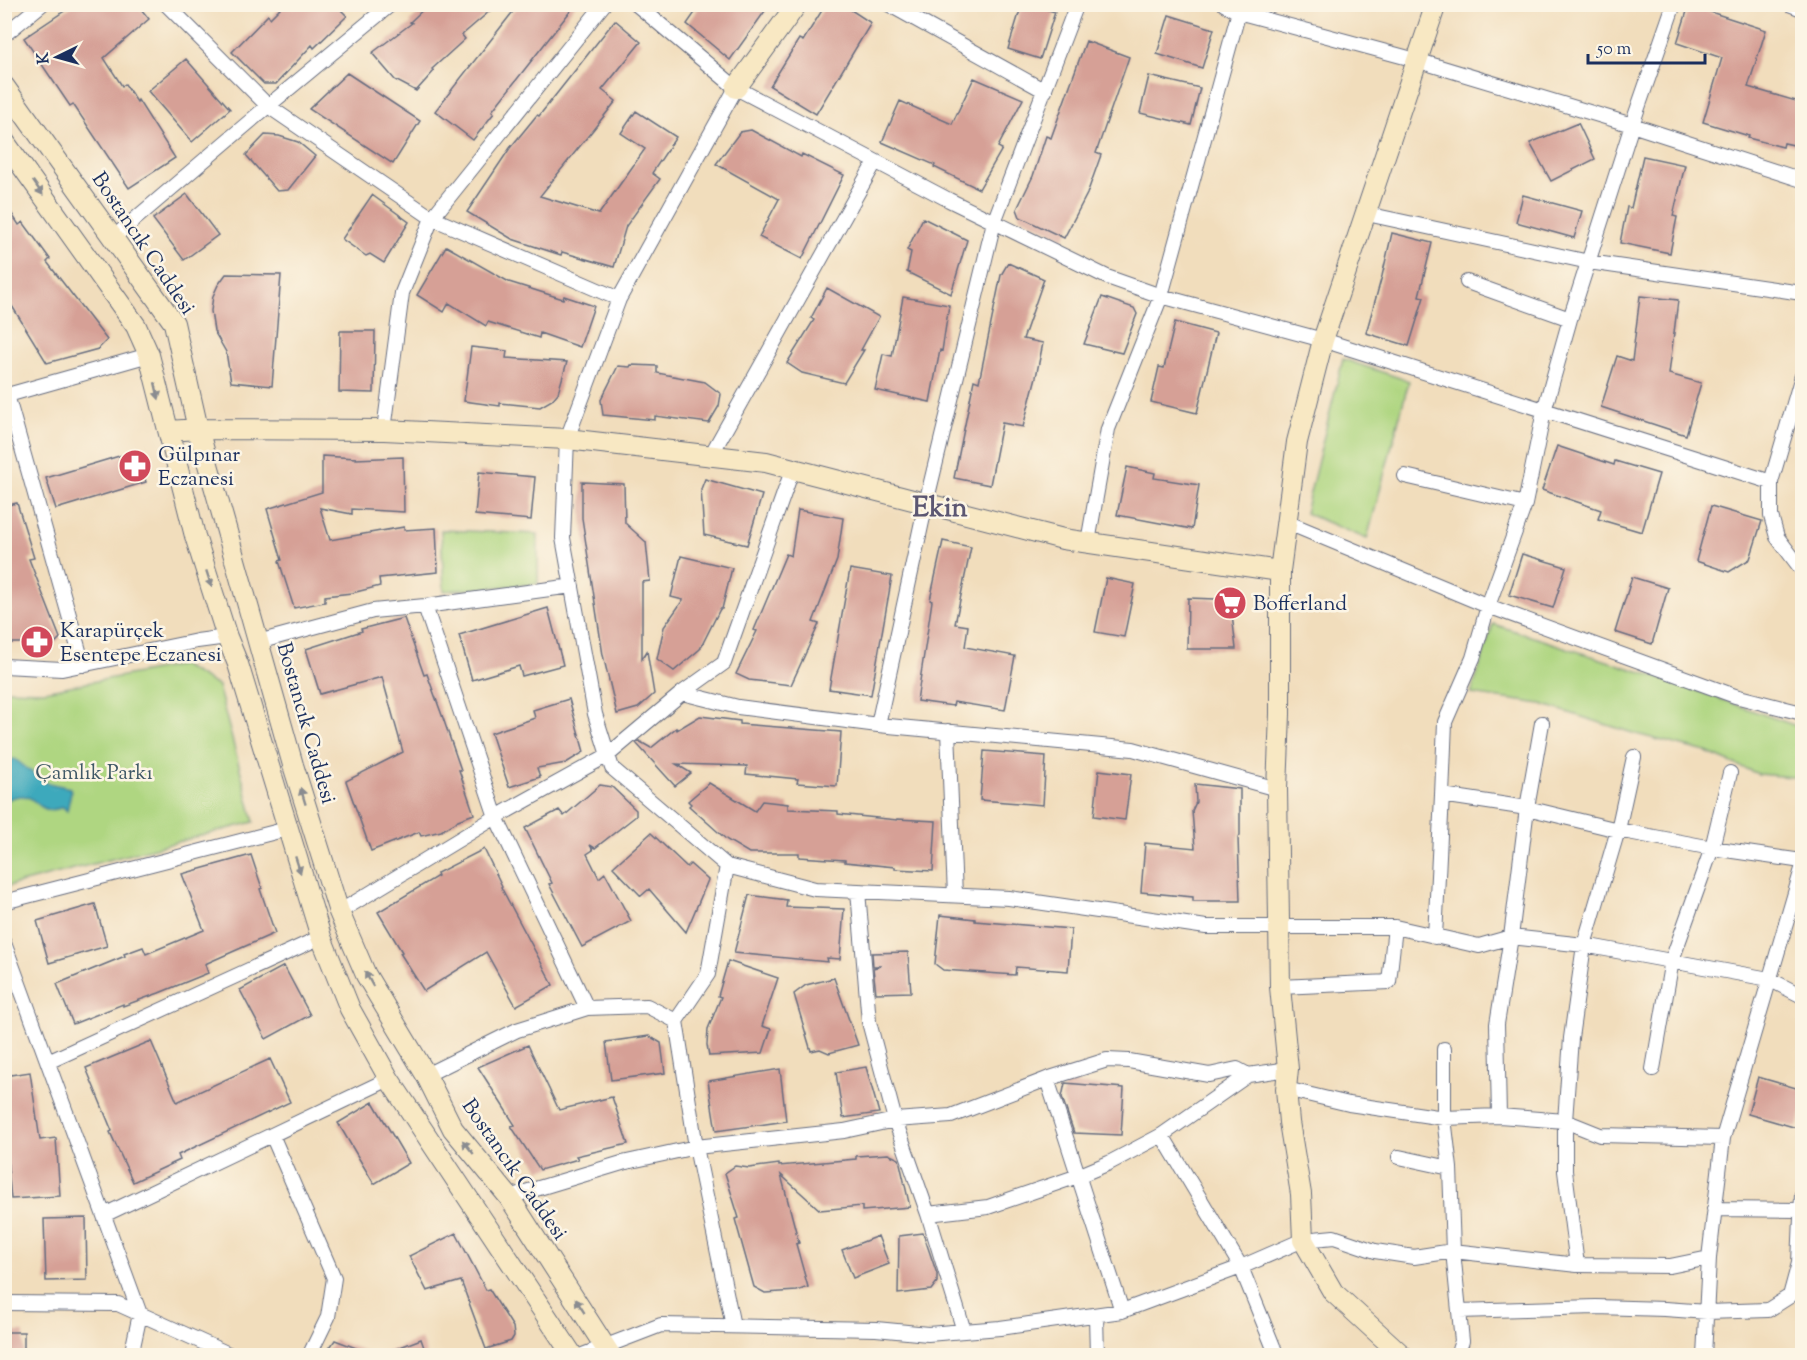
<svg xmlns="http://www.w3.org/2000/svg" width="1807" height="1360" font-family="'Sorts Mill Goudy',serif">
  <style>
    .green { fill: #afd681; stroke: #658270; stroke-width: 1.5 }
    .water { fill: #3ca9bc; stroke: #2c6c8d; stroke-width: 1.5 }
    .building { fill: #d6a096 }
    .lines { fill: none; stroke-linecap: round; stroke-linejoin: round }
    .street-casing { stroke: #666c7f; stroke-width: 16 }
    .secondary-casing { stroke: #666c7f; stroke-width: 22 }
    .street { stroke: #fff; stroke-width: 14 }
    .secondary { stroke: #f8e8c3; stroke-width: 20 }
    .oneway { fill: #8a8c90 }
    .labels { text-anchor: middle; stroke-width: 5; stroke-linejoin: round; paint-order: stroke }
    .street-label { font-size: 21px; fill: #1b2f5e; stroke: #fcf5e5 }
    .poi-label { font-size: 21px; fill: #1b2f5e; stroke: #fcf5e5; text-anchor: start }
    .park-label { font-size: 21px; fill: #405967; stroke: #fcf5e5 }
    .district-label { font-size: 27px; font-weight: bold; fill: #5c5772; stroke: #fcf5e5 }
  </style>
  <rect width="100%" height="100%" fill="#fcf5e5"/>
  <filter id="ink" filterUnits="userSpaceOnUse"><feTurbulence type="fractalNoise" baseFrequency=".0167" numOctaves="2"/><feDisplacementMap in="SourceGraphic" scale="12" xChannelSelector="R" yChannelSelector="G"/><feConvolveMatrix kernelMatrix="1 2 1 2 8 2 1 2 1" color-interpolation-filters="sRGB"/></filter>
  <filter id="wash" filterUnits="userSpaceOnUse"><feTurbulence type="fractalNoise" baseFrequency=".008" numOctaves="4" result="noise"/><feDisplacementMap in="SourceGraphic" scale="24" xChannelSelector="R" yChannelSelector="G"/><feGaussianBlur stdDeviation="1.35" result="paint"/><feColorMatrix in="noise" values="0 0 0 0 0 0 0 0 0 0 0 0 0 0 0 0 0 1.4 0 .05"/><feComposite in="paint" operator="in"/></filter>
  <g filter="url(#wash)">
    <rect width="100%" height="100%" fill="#f1ddbc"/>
    <path class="green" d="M1343 359 1409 381 1367 539 1305 513Z
      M441 530 538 534V584L444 591Z
      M1493 624 1672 682 1802 728V778L1758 774 1706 752 1636 734 1541 704 1471 694Z
      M181 665 218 686 254 822 5 887V690L44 691Z"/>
    <path class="water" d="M15 759 44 782 70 788 71 792 67 811 63 807C32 820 40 783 5 801V761Z"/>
    <g id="blocks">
      <path class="building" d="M75 4H137L149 19 104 58 122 86 125 84 137 102 138 100 175 158 129 188 73 104 70 106 24 38Z
        M284 4H335L347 16 314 48 312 45 276 84H264L232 52 268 15 270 18Z
        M429 4H498L462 35 465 39 432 69 434 71 416 91 395 80 372 53 412 23 410 22Z
        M519 4H576L492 111 494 113 473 140 435 111Z
        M701 4H770L730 60 687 24Z
        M826 4H842L871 23 816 114 770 86 799 39 803 41Z
        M1022 4H1030L1055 12 1040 59 1008 49Z
        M1689 5 1766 30 1748 87 1803 103V147L1784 143 1783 147 1748 138 1749 136 1703 122 1722 58 1677 43Z
        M1169 15 1214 29 1202 68 1157 54Z
        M615 20 641 42 602 90 616 101 540 196 599 214 645 149 621 133 636 111 676 137 652 173 660 179 626 226 614 267 562 252 561 255 512 239 467 212 510 148 537 115 539 116Z
        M1086 41 1129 57 1096 153 1101 155 1087 194 1064 238 1020 217 1017 209 1033 176 1046 136 1051 138Z
        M186 59 230 109 192 142 148 91Z
        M347 73 420 121 393 164 309 109Z
        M1149 76 1200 88 1191 125 1140 113Z
        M974 78 1023 99 998 147 1002 149 979 189 934 167 935 165 882 142 900 101 952 124Z
        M1578 123 1595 159 1551 181 1530 143Z
        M751 130 801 157 802 154 844 175 802 259 759 237 779 199 716 164 740 132Z
        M265 135 279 136 298 142 315 156 288 190 277 191 246 155Z
        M1643 156 1685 165 1673 216 1677 217 1670 253 1620 243 1627 207 1631 208Z
        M187 194 218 235 184 260 153 219Z
        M372 195 409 222 384 263 370 254 366 256 342 239Z
        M1523 195 1582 211 1574 238 1516 222Z
        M4 202 19 225 23 222 50 259 47 262 107 340 98 349 47 363 4 293V276H10L4 260Z
        M923 218 967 240 951 294 907 272 911 252 907 250Z
        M1392 233 1432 243 1419 296 1424 297 1409 346 1366 333 1382 276Z
        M446 246 509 282 563 299 564 296 594 306 580 347 540 333 539 338 488 322 486 326 449 303 444 312 417 295Z
        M1008 263 1044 279 1023 339 1043 343 1036 377 1023 427 1002 423 990 485 954 478 974 380 979 382 1001 275Z
        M226 274 281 275 272 386 231 382 226 352 214 331 211 311 213 296 218 285Z
        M827 288 879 317 861 350H864L844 383 802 373 787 363 814 320 811 318Z
        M1640 296 1678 300 1669 374 1701 383 1686 435 1601 407 1617 356 1632 361Z
        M903 297 949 305 942 351 940 350 930 402 875 390 883 354 892 356Z
        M1102 297 1134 308 1137 314 1122 353 1084 344Z
        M1175 322 1216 333 1197 413 1151 402 1159 367 1164 368Z
        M340 331H375L374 393 339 392Z
        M471 347 507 351 506 358 567 362 558 393 552 400 540 407 500 403V406L464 401Z
        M631 365 657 366V373L705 382 721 394 719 406 709 423 655 416V420L603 415 601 400 618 366 630 367Z
        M1557 446 1614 465 1615 461 1659 474 1642 532 1598 519 1601 510 1542 490Z
        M136 451 146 482 56 509 46 478Z
        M322 456 356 458V459L403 457 404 512 352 509V514L320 508 330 540 404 527V530L436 528 438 572 379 578 380 586 352 593 325 596V602L294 608 279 561 282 560 267 509 322 492Z
        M1127 467 1155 473 1154 478 1199 485 1192 529 1117 515Z
        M479 472 535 477 531 520 475 515Z
        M705 479 762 495 747 545 704 535 701 489Z
        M582 482 624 484 625 523 646 542 650 581 642 582V659L647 651 654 694 638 708 617 714 603 655 582 518Z
        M17 503 34 558 29 559 60 638 55 643H10L5 613 11 612 4 594V506Z
        M1711 506 1762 521 1750 559 1729 572 1696 561Z
        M798 510 843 518 837 560 813 622 819 624 791 685 749 680 736 674 757 631 754 630 786 554 791 556Z
        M943 541 971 547 955 624 968 626 965 647 1015 656 1005 710 954 702 953 706 917 701 932 601 930 600Z
        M1522 554 1566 567 1553 608 1509 595Z
        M681 556 732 568 722 609H720L700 649 674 671 657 659 664 627 683 600 671 597Z
        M850 569 892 576 871 695 829 689Z
        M1632 577 1668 588 1652 644 1615 632Z
        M1106 578 1135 584 1124 637 1095 632Z
        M1188 598 1216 599 1232 614 1236 649H1187Z
        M548 608 563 665 522 676 519 666 472 680 459 635Z
        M404 618 424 675 427 674 443 718 461 770H459L474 814 458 820 455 823 441 831 421 836 419 832 371 851 346 781 403 752 382 677 320 694 306 649 362 631 361 629Z
        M569 699 584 752 566 763 537 768 540 777 509 787 491 733 535 718 533 710Z
        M700 716 740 721V724L841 732 837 786 797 783 798 779 746 774 747 766 676 764 691 773 675 786 636 743 639 741 651 748 676 728 677 730Z
        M984 751 1046 756 1043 805 980 800Z
        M1099 770 1131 774 1125 820 1094 816Z
        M709 783 755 811 762 801 788 804V809L838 811V814L897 820V819L936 821 933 871 895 869V867L845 862V860L799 857V853H749L727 840 689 806 691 804 688 801Z
        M1195 784 1240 789V836L1238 837 1240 901H1193V897L1141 892 1145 843 1195 848 1192 811 1196 802Z
        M600 785 612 787 636 810V816L595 848 590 845 593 850 587 854 599 878 605 873 631 921 582 947 549 884 552 883 525 828 559 810 564 816Z
        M651 833 687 867 690 864 708 880 686 932 649 889 641 896 613 867Z
        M484 849 502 886 501 887 553 985 516 1006 486 952 424 991 400 953 402 952 378 912 438 876 437 873Z
        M251 855 262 888 260 889 275 933 205 964 208 973 159 993 123 1006V1004L73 1024 57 984 125 956 124 954 143 947 146 954 204 930 182 874Z
        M749 895 787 900 786 907 844 909 840 959 827 958 828 962 734 953Z
        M95 904 107 946 49 963 37 921Z
        M940 915 975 919V921L1071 929 1068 971 1016 967 1015 975 943 970 935 964Z
        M908 952 911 992 876 993 873 968 881 966H873L872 953Z
        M728 961 778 978 762 1026 771 1029 763 1053 709 1056 707 1045 708 1029 721 997 718 996Z
        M284 966 310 1015 266 1039 240 990Z
        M834 978 858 1045 829 1053 820 1049 811 1051 794 994 806 985Z
        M649 1036 661 1043 665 1073 611 1080 606 1042Z
        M151 1041 177 1102 270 1059 290 1102 178 1155 180 1160 133 1182 110 1132 112 1131 86 1068Z
        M528 1045 559 1110 612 1097 628 1144 576 1156 578 1159 540 1170 511 1126 515 1125 478 1067Z
        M866 1067 879 1113 843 1118 836 1072Z
        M780 1069 786 1121 716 1131 708 1081Z
        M30 1072 40 1140 56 1138 60 1196 11 1199 4 1125V1076Z
        M1758 1077 1803 1090V1108L1797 1128 1748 1114Z
        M1065 1083 1124 1088 1121 1135 1074 1133 1062 1097Z
        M373 1102 409 1163 374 1184 338 1123Z
        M888 1154 899 1159 910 1207 862 1211V1206L820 1210 781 1175 799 1243 796 1244 808 1287 797 1291 765 1293 754 1287 735 1219 739 1218 725 1173 735 1166 749 1168 779 1164V1166L856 1159V1156Z
        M86 1218 87 1280 46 1281 44 1219Z
        M456 1233 486 1290 489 1289 513 1327 514 1336 511 1341 486 1349 461 1281 427 1291 409 1256Z
        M923 1233 937 1274V1282L931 1290 898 1294 899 1236Z
        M878 1236 889 1264 853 1278 842 1250Z
        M4 1332H24V1356H4Z
        M421 1339 427 1356H382V1354Z
        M335 1340 372 1354V1356H324Z"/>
    </g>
  </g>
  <g filter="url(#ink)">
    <use href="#blocks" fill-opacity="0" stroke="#666c7f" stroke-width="1.5"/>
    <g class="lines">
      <g class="street-casing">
        <path id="street" d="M166 4 268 106 432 218 619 299
          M636 4 736 88 949 200 1107 277 1161 296 1323 340 1771 482
          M888 4 1045 91
          M1224 4 1238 12 1416 60 1632 125 1802 180
          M1789 4 1802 9
          M4 35 42 4
          M736 88 619 299 567 439 563 538 595 714 612 768 727 866 815 889 1009 898 1206 927H1395L1479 946 1511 937 1584 945 1769 979 1802 996
          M1367 214 1589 262 1802 293
          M114 237 268 106 391 4
          M1467 282 1570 319
          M1802 376 1771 482V516L1777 537 1802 570
          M7 395 83 665
          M4 396 149 355
          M384 430 402 293 432 218 604 4
          M711 455 875 162
          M1405 476 1525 504
          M1286 522 1488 606 1735 696 1802 713
          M1088 542 1108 429 1161 296 1241 4
          M425 606 496 817 587 1008
          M258 642 373 611 425 606 572 586
          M4 666 62 669 197 641 227 637
          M682 693 738 707 878 725 1133 749 1277 789
          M878 725 926 503 994 222 1077 4
          M948 731 955 895
          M1442 795 1445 722 1473 658 1488 606 1525 504 1544 411 1570 319 1632 125 1674 4
          M727 866 708 974 676 1021 696 1147 733 1326
          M858 891 869 1022 895 1120 928 1214 964 1331
          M4 902 287 829
          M339 912 496 817 608 755 682 693 724 663 793 468
          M1435 937 1442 795 1527 808 1618 830 1712 848 1802 861
          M4 943 140 1314 131 1356
          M1280 987 1389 982 1395 927
          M1444 1049V1118L1450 1168 1453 1251 1462 1341 1457 1356
          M48 1062 321 937
          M1653 1069 1672 960 1712 848 1730 773
          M426 1075 517 1030 587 1008 647 1006 676 1021
          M1047 1079 1122 1311
          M1286 1089 1349 1104 1444 1118 1499 1116 1565 1121 1600 1135 1723 1138
          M1499 1116 1497 1024 1511 937 1527 808 1542 723
          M272 1135 334 1278 328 1317 309 1356
          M1162 1135 1241 1267 1277 1356
          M1399 1157 1450 1168
          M509 1197 622 1163 696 1147 844 1131 895 1120 951 1116 1047 1079 1107 1060 1129 1061 1209 1075 1237 1069 1248 1075
          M1714 1209 1800 1210
          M928 1214 988 1207 1078 1176 1109 1163 1162 1135 1248 1075 1288 1069
          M104 1215 389 1079
          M1577 1265 1565 1171V1121L1571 1038 1584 945 1618 830 1634 757
          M4 1303 118 1304 233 1356
          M1459 1311 1596 1307 1665 1309 1707 1312 1768 1310 1790 1296 1799 1263 1802 1195
          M1096 1315 1097 1356
          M580 1356 661 1325 876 1329 928 1334 1000 1328 1122 1311 1241 1267 1303 1240 1334 1237 1375 1251 1414 1257 1453 1251 1577 1265 1670 1266 1709 1258
          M1704 1356 1709 1258 1723 1138 1802 869"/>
      </g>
      <g class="secondary-casing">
        <path id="secondary" d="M4 86 174 323 198 429 293 765 339 912 366 975 426 1075 453 1129 509 1197 611 1356
          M736 88 797 4
          M4 141 136 326 149 355 195 536 227 637 238 664 321 937 350 1009 389 1079 573 1356
          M169 431 198 429 384 430 567 439 766 462 1063 539 1280 571
          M1403 1356 1333 1292 1303 1240 1301 1194 1289 1122 1286 1089 1288 1069 1280 987 1277 789 1280 714V571L1297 442 1323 340 1436 4"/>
      </g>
      <use href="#street" class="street"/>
      <use href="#secondary" class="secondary"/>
    </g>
    <defs><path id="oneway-solid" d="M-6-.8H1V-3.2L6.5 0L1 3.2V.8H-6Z" transform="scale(1.5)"/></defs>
    <g class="oneway">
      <use href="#oneway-solid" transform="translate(38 188) rotate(55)"/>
      <use href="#oneway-solid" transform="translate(157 391) rotate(77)"/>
      <use href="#oneway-solid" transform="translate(209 579) rotate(72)"/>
      <use href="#oneway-solid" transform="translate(303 796) rotate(-107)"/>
      <use href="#oneway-solid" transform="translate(298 865) rotate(72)"/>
      <use href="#oneway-solid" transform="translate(369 979) rotate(-119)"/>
      <use href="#oneway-solid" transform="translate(468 1147) rotate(-129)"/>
      <use href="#oneway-solid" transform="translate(580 1306) rotate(-123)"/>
    </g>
  </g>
  <defs>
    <g id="pharmacy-disc" transform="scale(1.725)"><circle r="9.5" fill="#d1495b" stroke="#fcf5e5"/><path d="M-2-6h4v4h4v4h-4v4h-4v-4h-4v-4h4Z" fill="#fff"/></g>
    <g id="supermarket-disc" transform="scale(1.725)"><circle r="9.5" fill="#d1495b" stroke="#fcf5e5"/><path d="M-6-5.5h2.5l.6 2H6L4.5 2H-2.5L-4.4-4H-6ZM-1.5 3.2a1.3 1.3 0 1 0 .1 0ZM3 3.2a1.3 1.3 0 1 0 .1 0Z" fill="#fff"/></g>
  </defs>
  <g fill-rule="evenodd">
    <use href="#pharmacy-disc" x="135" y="466"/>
    <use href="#supermarket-disc" x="1230" y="603"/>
    <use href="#pharmacy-disc" x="37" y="642"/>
  </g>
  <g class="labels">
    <g class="street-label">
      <text transform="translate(144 243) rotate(56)" y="7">Bostancık Caddesi</text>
      <text transform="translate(307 723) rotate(74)" y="7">Bostancık Caddesi</text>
      <text transform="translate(515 1169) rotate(55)" y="7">Bostancık Caddesi</text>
    </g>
    <g class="poi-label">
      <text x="158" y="461">Gülpınar<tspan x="158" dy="24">Eczanesi</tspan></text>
      <text x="1253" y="610">Bofferland</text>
      <text x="60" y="637">Karapürçek<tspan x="60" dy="24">Esentepe Eczanesi</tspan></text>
    </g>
    <g class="park-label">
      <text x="94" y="779">Çamlık Parkı</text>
    </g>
    <g class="district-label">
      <text x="940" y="516">Ekin</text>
    </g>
  </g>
  <rect width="1807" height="1360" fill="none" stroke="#fcf5e5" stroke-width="24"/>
  <g transform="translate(57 57) rotate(265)" stroke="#fcf5e5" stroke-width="4.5" paint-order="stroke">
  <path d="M0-4.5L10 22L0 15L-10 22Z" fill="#1b2f5e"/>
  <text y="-9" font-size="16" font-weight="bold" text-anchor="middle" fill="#1b2f5e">K</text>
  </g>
  <path d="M1588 54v9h117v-9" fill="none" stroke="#1b2f5e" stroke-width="3"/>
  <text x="1597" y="54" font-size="18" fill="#1b2f5e" stroke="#fcf5e5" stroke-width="4.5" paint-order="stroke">50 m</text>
</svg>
